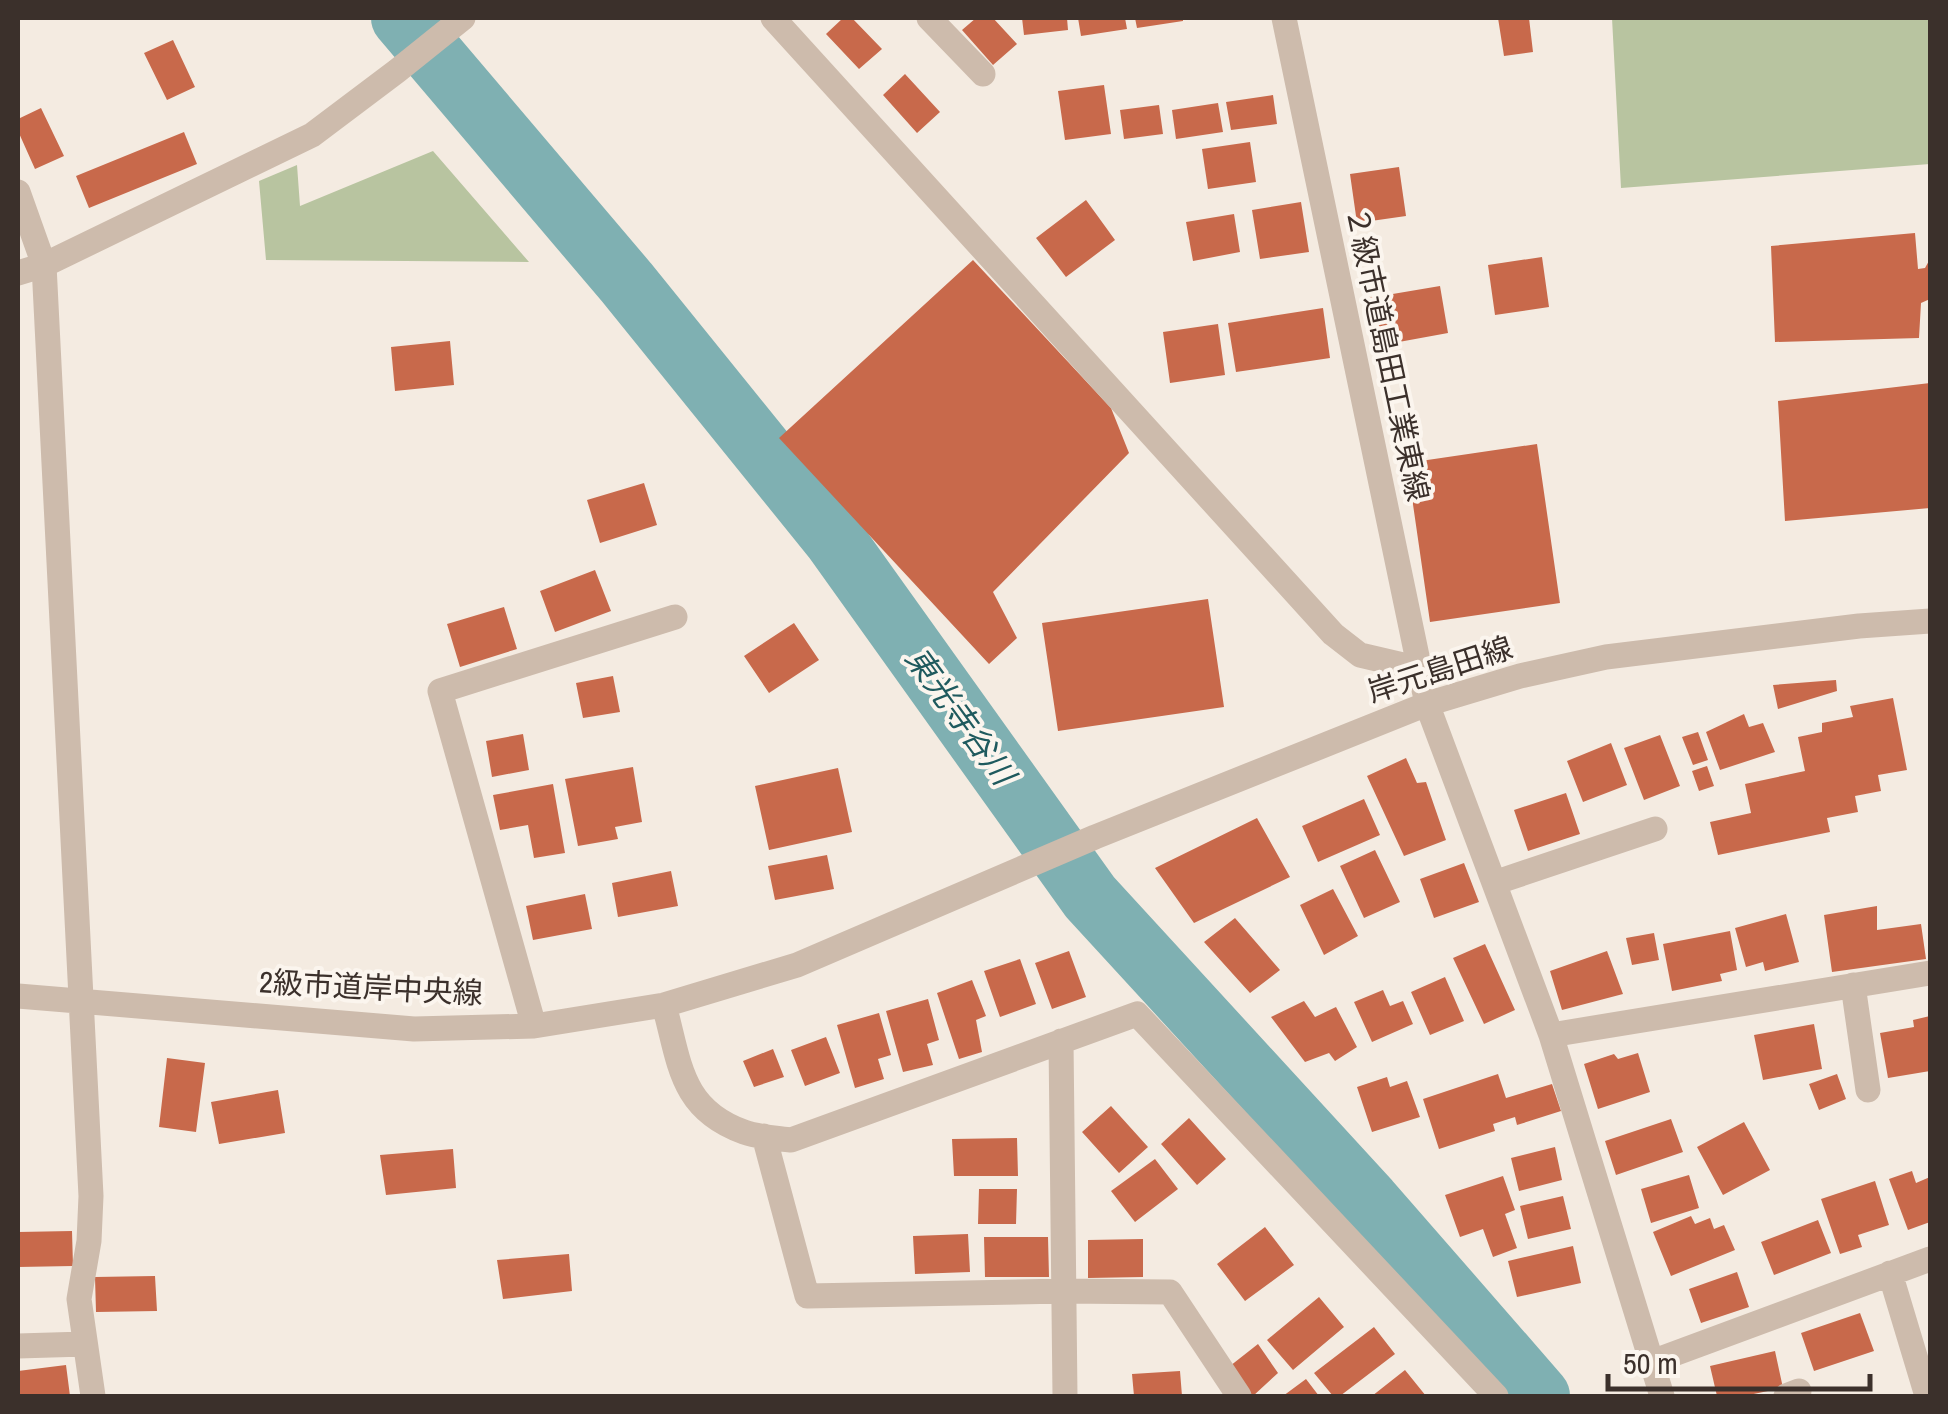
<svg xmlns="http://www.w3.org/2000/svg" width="1948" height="1414" font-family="'Archivo Narrow','Noto Sans JP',sans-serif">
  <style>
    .green { fill: #b8c4a0 }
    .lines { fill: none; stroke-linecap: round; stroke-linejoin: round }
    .river { stroke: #7fb0b2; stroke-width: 62 }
    .building { fill: #c8694b }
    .minor { stroke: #cdbbac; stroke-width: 25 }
    .labels { text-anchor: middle; stroke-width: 8; stroke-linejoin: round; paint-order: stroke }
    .street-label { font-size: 30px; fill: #3b302b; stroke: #fbf5ee }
    .water-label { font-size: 32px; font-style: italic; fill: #1f5a5e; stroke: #fbf5ee }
  </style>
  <rect width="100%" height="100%" fill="#f4ebe1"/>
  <path class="green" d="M1612 18H1930V164L1621 188Z
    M433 151 529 262 266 260 259 181 297 165 300 206Z"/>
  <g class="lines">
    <path class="river" d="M402 18 627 283 834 539 1090 897 1369 1201 1539 1396"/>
  </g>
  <path class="building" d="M843 18H852L882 49 859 69 826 34Z
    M976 18H993L1017 44 993 65 962 30Z
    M1022 18H1067L1068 30 1024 35Z
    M1078 18H1125L1127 29 1081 36Z
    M1135 18H1183V21L1137 28Z
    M1498 18H1529L1533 52 1504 56Z
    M173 40 195 87 167 100 144 53Z
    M905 74 940 112 917 133 883 95Z
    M1104 85 1111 134 1065 140 1058 91Z
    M1273 95 1277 124 1231 130 1226 102Z
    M1218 103 1223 132 1176 139 1172 110Z
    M1159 105 1163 134 1124 139 1120 110Z
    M41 108 64 156 35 169 18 131V119Z
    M184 132 197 164 89 208 76 176Z
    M1250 142 1256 182 1208 189 1202 149Z
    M1399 167 1406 216 1357 223 1350 174Z
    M1086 200 1115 240 1066 277 1036 238Z
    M1301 202 1309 252 1260 259 1252 210Z
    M1234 214 1240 252 1193 261 1186 222Z
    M1915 233 1918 269 1925 268 1930 259V299L1921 303 1919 338 1775 342 1771 246Z
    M1542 257 1549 307 1495 315 1488 265Z
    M973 260 1111 408 1129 453 993 592 1017 638 989 664 779 438Z
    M1440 286 1448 333 1377 346 1369 298Z
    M1323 308 1330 358 1236 372 1228 323Z
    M1218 324 1225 375 1170 383 1163 332Z
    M450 341 454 385 395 391 391 347Z
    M1930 383V508L1785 521 1778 401Z
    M1537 444 1560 603 1430 622 1407 463Z
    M644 483 657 525 600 543 587 500Z
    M595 570 611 611 555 632 540 591Z
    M1208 599 1224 707 1058 731 1042 623Z
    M504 607 517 649 460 667 447 624Z
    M794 623 819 660 769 693 744 656Z
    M613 676 620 712 583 718 576 683Z
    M1836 680 1837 691 1778 709 1773 685Z
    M1893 698 1907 770 1878 775 1881 791 1855 796 1858 812 1827 818 1830 832 1718 855 1710 822 1751 813 1745 784 1805 771 1798 737 1822 732V723L1853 717 1850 706Z
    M1744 714 1749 727 1763 723 1775 752 1720 770 1706 732Z
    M1698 732 1708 760 1693 765 1682 737Z
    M523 734 529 770 492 777 486 741Z
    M1660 735 1680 786 1644 800 1624 748Z
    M1611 743 1627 785 1583 802 1567 761Z
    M1406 758 1417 783 1426 782 1446 840 1404 856 1367 776Z
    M1707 766 1714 786 1699 791 1692 771Z
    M633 767 642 822 615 827 618 839 578 846 565 779Z
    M838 768 852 832 769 850 755 786Z
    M553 784 565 853 534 858 528 825 500 830 493 795Z
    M1566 793 1580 834 1528 851 1514 810Z
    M1364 799 1380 835 1318 862 1302 826Z
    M1257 818 1290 877 1194 923 1155 868Z
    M1375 850 1400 902 1364 918 1340 866Z
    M827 855 834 889 775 900 768 866Z
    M1464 863 1479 902 1434 918 1420 879Z
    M671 871 678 906 618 917 612 883Z
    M1333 889 1358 936 1324 955 1300 905Z
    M585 894 592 929 533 940 526 906Z
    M1877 906V930L1921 924 1926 959 1832 972 1824 915Z
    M1786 914 1799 962 1765 971 1763 962 1746 967 1735 928Z
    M1235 918 1280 970 1250 993 1204 942Z
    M1730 931 1737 970 1720 974 1722 981 1672 991 1663 944Z
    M1654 933 1659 960 1632 965 1626 938Z
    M1485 944 1515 1010 1484 1024 1453 958Z
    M1069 951 1086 997 1052 1009 1035 963Z
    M1607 951 1623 994 1562 1010 1550 971Z
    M1020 959 1036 1004 1000 1017 984 971Z
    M1445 977 1464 1021 1430 1035 1411 992Z
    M972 980 986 1016 976 1020 982 1052 959 1059 937 993Z
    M1383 990 1390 1006 1403 1001 1413 1024 1372 1042 1354 1002Z
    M928 999 939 1040 927 1044 933 1065 903 1072 886 1011Z
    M1304 1001 1315 1017 1336 1007 1357 1047 1335 1061 1329 1053 1305 1062 1271 1017Z
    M879 1013 891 1055 878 1059 884 1079 855 1088 837 1025Z
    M1930 1016V1071L1888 1078 1880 1033 1914 1027 1913 1020Z
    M1814 1024 1822 1069 1763 1080 1754 1035Z
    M826 1037 840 1073 805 1086 791 1050Z
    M773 1049 784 1077 754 1087 743 1061Z
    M1638 1053 1650 1092 1598 1109 1584 1064 1614 1054 1618 1059Z
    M167 1058 205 1063 196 1132 159 1127Z
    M1498 1074 1506 1098 1552 1084 1561 1111 1517 1125 1515 1117 1493 1124 1495 1131 1439 1149 1423 1099Z
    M1837 1074 1846 1099 1819 1110 1809 1084Z
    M1387 1077 1390 1087 1407 1081 1420 1117 1372 1132 1357 1087Z
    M278 1090 285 1133 219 1144 211 1102Z
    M1111 1106 1148 1147 1119 1173 1082 1132Z
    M1189 1118 1226 1159 1197 1185 1161 1144Z
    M1671 1119 1683 1152 1616 1175 1605 1141Z
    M1744 1122 1770 1170 1723 1195 1697 1147Z
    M1017 1138 1018 1176H954L952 1139Z
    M1555 1147 1562 1180 1519 1191 1511 1158Z
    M453 1149 456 1188 386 1195 380 1155Z
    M1155 1159 1178 1189 1135 1222 1111 1191Z
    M1912 1171 1916 1183 1930 1177V1222L1908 1230 1889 1179Z
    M1689 1175 1699 1208 1651 1223 1641 1189Z
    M1503 1176 1515 1210 1505 1214 1517 1248 1493 1257 1483 1229 1460 1237 1445 1195Z
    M1875 1181 1889 1225 1858 1235 1862 1247 1840 1254 1821 1199Z
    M979 1189H1017L1016 1224H978Z
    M1563 1196 1571 1229 1528 1239 1520 1206Z
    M1691 1216 1695 1224 1710 1218 1714 1229 1724 1225 1735 1250 1671 1276 1653 1232Z
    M1818 1220 1831 1253 1774 1275 1761 1242Z
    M1265 1227 1294 1265 1245 1301 1217 1264Z
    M72 1231 73 1266 18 1267V1232Z
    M968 1234 970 1272 915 1274 913 1236Z
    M984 1237H1048L1049 1277H985Z
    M1143 1239V1277L1088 1278V1240Z
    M1573 1246 1581 1283 1517 1297 1508 1261Z
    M569 1254 572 1291 503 1299 497 1260Z
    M1737 1272 1749 1307 1701 1323 1689 1289Z
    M155 1276 157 1311 96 1312 95 1277Z
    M1319 1297 1344 1327 1293 1370 1267 1340Z
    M1860 1313 1874 1351 1814 1371 1801 1333Z
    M1374 1327 1395 1354 1340 1396H1333L1314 1373Z
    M1258 1344 1278 1373 1253 1396 1230 1366Z
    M1775 1351 1783 1388 1744 1396H1717L1710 1366Z
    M66 1365 70 1396H18V1371Z
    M1405 1370 1426 1396H1372Z
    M1180 1371 1182 1396H1134L1132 1374Z
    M1306 1379 1319 1396H1283Z"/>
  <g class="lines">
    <path class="minor" d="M773 18 1333 634 1360 655 1420 669
      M929 18 983 74
      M1284 18 1427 704 1551 1035 1662 1396
      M18 192 44 265 91 1196 89 1241 79 1299 93 1396
      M18 273 44 265 312 135 397 71 463 18
      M1494 883 1655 829
      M1853 985 1868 1090
      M18 996 414 1029 534 1026 664 1005 797 965 1095 837 1427 704 1520 676 1606 657 1859 626 1930 621
      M664 1005C680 1063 680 1109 744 1132 758 1137 776 1138 791 1140L1137 1014 1496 1396
      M534 1026 440 691 675 617
      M1551 1035 1930 973
      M1061 1041 1065 1396
      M764 1136 807 1296 1064 1291 1170 1292 1239 1396
      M1890 1273 1927 1396
      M18 1346 85 1344
      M1652 1362 1930 1259
      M1786 1396 1799 1391"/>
  </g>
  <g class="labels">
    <g class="street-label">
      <text transform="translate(1387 354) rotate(78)" y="10">２級市道島田工業東線</text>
      <text transform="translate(1440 670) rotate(-18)" y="10">岸元島田線</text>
      <text transform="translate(371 988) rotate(3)" y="10">2級市道岸中央線</text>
    </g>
    <g class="water-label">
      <text transform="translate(960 716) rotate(54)" y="11">東光寺谷川</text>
    </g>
  </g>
  <rect width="1948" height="1414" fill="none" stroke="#3b302b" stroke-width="40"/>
  <path d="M1608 1374v15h262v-15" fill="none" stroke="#3b302b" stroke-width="5"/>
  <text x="1623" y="1374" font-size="30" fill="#3b302b" stroke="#fbf5ee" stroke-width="8" paint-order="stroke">50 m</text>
</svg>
